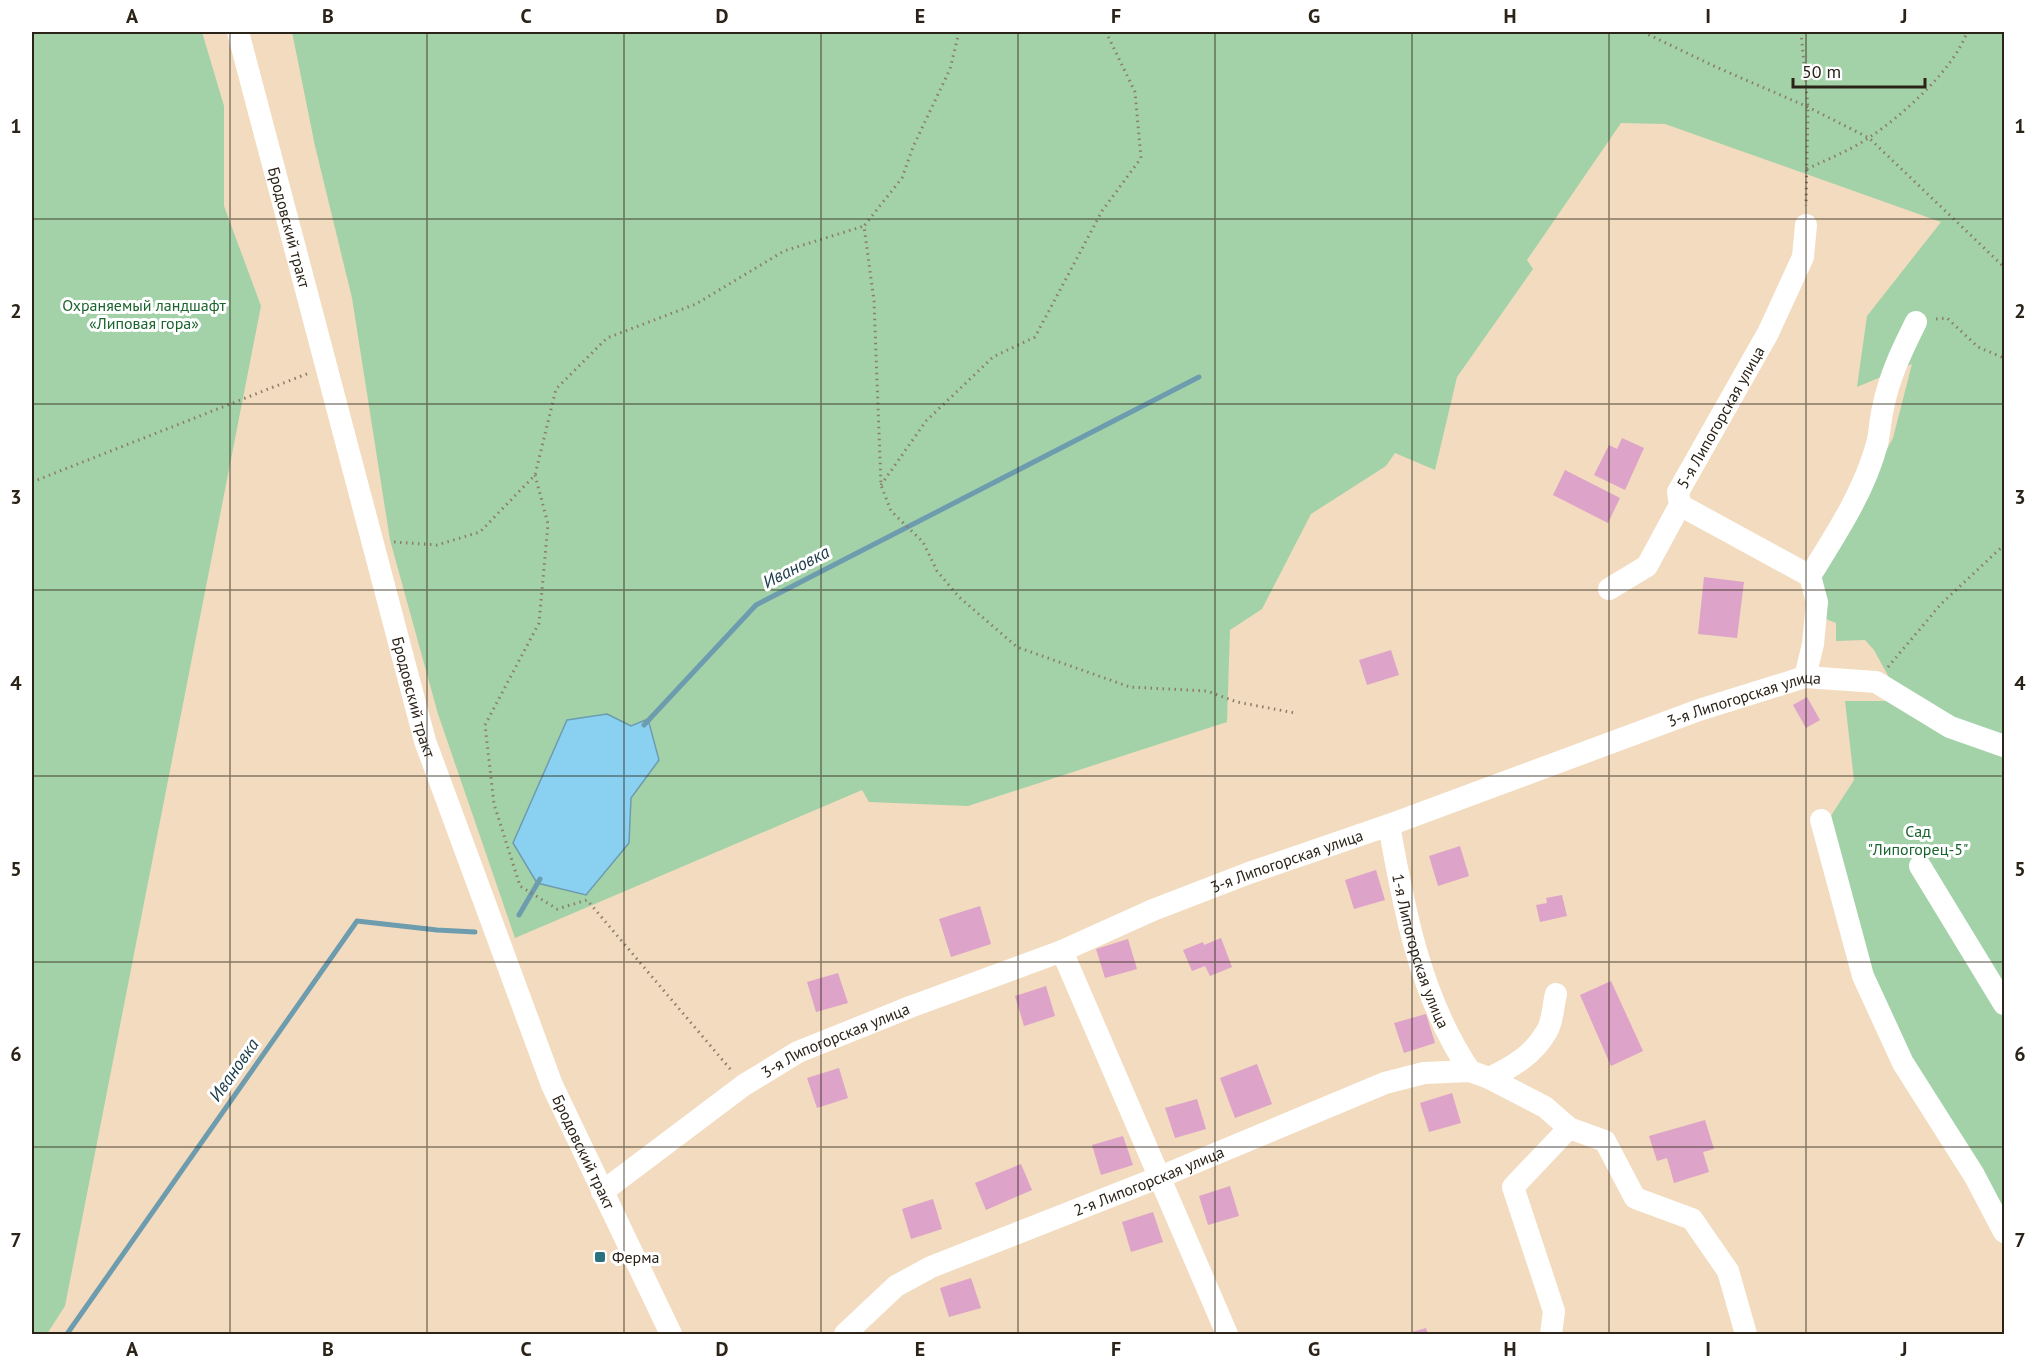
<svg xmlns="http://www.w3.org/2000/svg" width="2036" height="1366" font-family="'PT Sans',sans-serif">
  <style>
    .green { fill: #a3d2a9 }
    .water { fill: #8ad0f0; stroke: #6e9caf; stroke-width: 1.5 }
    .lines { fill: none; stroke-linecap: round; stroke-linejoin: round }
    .stream { stroke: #6e9caf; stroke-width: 5 }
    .building { fill: #dda3c8 }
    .path { stroke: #8c7d69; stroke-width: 3; stroke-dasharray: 1.5 4.5; stroke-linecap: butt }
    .minor { stroke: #fff; stroke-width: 22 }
    .grid { fill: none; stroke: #2b2318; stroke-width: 1.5; stroke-opacity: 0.55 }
    .poi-dot { fill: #2a727d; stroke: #fff; stroke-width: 2 }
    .labels { text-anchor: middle; stroke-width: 6; stroke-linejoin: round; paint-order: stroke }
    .street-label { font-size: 16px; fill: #2b2318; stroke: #fff }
    .park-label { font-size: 16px; fill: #1a652d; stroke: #fff }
    .poi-label { font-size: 16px; fill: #2b2318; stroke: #fff; text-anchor: start }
    .water-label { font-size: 18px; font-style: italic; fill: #1a3b48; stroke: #fff }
    .neatline { fill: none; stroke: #2b2318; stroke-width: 2 }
    .grid-label { font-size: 20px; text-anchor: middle; font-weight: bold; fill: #2b2318 }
  </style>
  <rect width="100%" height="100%" fill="#f2dbbe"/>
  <path class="green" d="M32 32H202L224 106V206L261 306 65 1306 47 1334H32Z
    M292 32H2004V1240L1903 1063 1823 828 1854 780 1845 701H1902L1874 650 1865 640 1836 641V623L1826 619 1819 563 1858 503 1893 438 1912 364 1857 387 1867 316 1941 222 1665 124 1621 123 1527 260 1533 269 1457 377 1435 470 1395 453 1386 466 1311 514 1262 609 1230 630 1227 722 968 806 869 802 862 790 515 938 438 714 390 540 352 298 315 146Z"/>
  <path class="water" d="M607 714 631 726 648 719 659 760 631 798 629 843 586 895 537 883 513 843 567 720Z"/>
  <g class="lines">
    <path class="stream" d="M644 725 756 605 1199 377
      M519 915 540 879
      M67 1334 357 921 437 930 475 932"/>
  </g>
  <path class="building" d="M1622 438 1644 448 1625 490 1594 475 1609 445 1617 449Z
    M1565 470 1620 498 1608 523 1553 495Z
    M1704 577 1744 582 1737 638 1698 634Z
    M1391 650 1399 675 1367 685 1359 660Z
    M1807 697 1820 720 1806 728 1793 705Z
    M1460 846 1469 876 1438 886 1429 856Z
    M1376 870 1385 900 1354 909 1345 880Z
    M1562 895 1567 916 1540 922 1536 905 1547 903 1546 898Z
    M980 906 991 944 951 957 939 919Z
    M1221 938 1232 967 1210 976 1205 966 1192 971 1183 950 1203 942 1204 945Z
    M1128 939 1137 969 1105 978 1096 949Z
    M838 973 848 1003 816 1012 807 982Z
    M1611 981 1643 1051 1611 1066 1580 995Z
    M1046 986 1055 1016 1024 1026 1015 996Z
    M1426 1014 1435 1043 1404 1053 1394 1023Z
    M1257 1064 1272 1104 1235 1118 1220 1078Z
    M839 1068 848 1098 817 1108 807 1078Z
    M1452 1093 1461 1123 1429 1132 1420 1103Z
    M1197 1099 1206 1129 1175 1138 1165 1108Z
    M1705 1120 1714 1149 1703 1152 1709 1172 1674 1183 1667 1158 1657 1161 1649 1136Z
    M1123 1136 1133 1165 1101 1175 1092 1145Z
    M1021 1164 1032 1190 986 1210 975 1183Z
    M1230 1186 1239 1216 1208 1225 1199 1196Z
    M933 1199 942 1229 911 1239 902 1209Z
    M1153 1212 1163 1242 1131 1252 1122 1222Z
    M971 1278 981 1308 949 1317 940 1288Z
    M1426 1328 1428 1334H1405Z"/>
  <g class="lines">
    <path class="path" d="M959 32 950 69 913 147 902 178 864 226 874 301 881 485 891 511 923 542 937 571 959 597 1017 647 1130 687 1207 691 1237 702 1295 713
      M1643 32 1716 67 1808 107 1869 138 2004 267
      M1801 32 1808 107 1806 206
      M1807 169C1828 159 1851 150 1870 137 1903 115 1954 69 1967 32
      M1936 319 1947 318 1978 347 2004 358
      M535 475 548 524 539 623 485 725 494 804 520 886 557 909 587 900 731 1070
      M32 482 309 373
      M881 485 926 421 993 357 1035 337 1102 211 1141 158 1135 92 1106 32
      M394 542 437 545 480 532 535 475 556 389 607 338 696 304 784 251 864 226
      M1888 667 1941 604 2004 545"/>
    <g class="minor">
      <path id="s1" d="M238 32 425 741 552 1085 671 1334"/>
      <path d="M1680 505 1810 576 1817 602 1813 644 1805 677"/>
      <path d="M1810 576C1836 534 1864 492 1877 444 1880 432 1880 420 1883 408 1889 377 1902 350 1916 322"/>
      <path id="s2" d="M1609 589 1647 566 1680 505 1678 492 1768 333 1803 257 1806 225"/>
      <path d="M1821 820 1863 976 1903 1063 1974 1175 2004 1232"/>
      <path id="s3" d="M1389 825C1404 910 1421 999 1470 1071"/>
      <path d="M1920 866 2004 1004"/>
      <path d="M1062 951 1227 1334"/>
      <path d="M1489 1078C1513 1067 1534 1054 1547 1031 1553 1021 1553 1005 1556 994"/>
      <path id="s4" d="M602 1192 744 1085 798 1052 910 1007 1062 951 1153 910 1249 873 1389 825 1699 710 1805 677 1876 682 1950 727 2004 746"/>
      <path id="s5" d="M845 1334 896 1286 931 1267 1160 1177 1385 1083 1424 1073 1470 1071 1489 1078 1545 1107 1569 1128 1605 1141 1635 1198 1692 1219 1728 1271 1746 1334"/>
      <path d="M1551 1334 1554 1311 1513 1187 1569 1128"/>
    </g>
  </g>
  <path class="grid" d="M230 32V1334M427 32V1334M624 32V1334M821 32V1334M1018 32V1334M1215 32V1334M1412 32V1334M1609 32V1334M1806 32V1334M32 219H2004M32 404H2004M32 590H2004M32 776H2004M32 962H2004M32 1147H2004"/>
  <rect class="poi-dot" x="594" y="1251" width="12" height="12" rx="3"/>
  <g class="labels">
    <g class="street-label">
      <text dy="6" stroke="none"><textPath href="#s1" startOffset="202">Бродовский тракт</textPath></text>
      <text dy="6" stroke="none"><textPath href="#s2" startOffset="213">5-я Липогорская улица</textPath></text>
      <text dy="6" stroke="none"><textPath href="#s1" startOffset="688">Бродовский тракт</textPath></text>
      <text dy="6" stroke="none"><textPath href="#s4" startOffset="1252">3-я Липогорская улица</textPath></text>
      <text dy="6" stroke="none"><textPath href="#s4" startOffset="766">3-я Липогорская улица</textPath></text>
      <text dy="6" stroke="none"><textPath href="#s3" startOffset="130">1-я Липогорская улица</textPath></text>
      <text dy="6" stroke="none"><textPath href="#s4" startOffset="280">3-я Липогорская улица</textPath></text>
      <text dy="6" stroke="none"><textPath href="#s1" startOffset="1174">Бродовский тракт</textPath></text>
      <text dy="6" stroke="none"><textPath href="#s5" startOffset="344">2-я Липогорская улица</textPath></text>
    </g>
    <g class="park-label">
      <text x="144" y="311">Охраняемый ландшафт<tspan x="144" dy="18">«Липовая гора»</tspan></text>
      <text x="1918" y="837">Сад<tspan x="1918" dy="18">"Липогорец-5"</tspan></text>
    </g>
    <g class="poi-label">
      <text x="612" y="1263">Ферма</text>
    </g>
    <g class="water-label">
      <text transform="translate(796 567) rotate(-27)" y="6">Ивановка</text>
      <text transform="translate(234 1070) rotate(-55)" y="6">Ивановка</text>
    </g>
  </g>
  <rect width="2036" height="1366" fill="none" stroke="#ffffff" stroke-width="66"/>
  <path d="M1793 78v9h132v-9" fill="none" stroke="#2b2318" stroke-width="3"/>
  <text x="1802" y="78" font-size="18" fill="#2b2318" stroke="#ffffff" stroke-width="4.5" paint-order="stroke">50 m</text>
  <rect x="33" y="33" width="1970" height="1300" class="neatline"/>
  <g class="grid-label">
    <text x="132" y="23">A</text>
    <text x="328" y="23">B</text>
    <text x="526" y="23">C</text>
    <text x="722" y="23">D</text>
    <text x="920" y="23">E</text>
    <text x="1116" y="23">F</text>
    <text x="1314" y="23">G</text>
    <text x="1510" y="23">H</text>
    <text x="1708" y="23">I</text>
    <text x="1904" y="23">J</text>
    <text x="16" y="133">1</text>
    <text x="2020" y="133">1</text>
    <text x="16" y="318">2</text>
    <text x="2020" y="318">2</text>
    <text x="16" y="504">3</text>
    <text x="2020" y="504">3</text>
    <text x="16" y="690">4</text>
    <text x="2020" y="690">4</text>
    <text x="16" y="876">5</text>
    <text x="2020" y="876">5</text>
    <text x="16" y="1061">6</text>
    <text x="2020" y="1061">6</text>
    <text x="16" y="1247">7</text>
    <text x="2020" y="1247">7</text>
    <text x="132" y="1356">A</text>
    <text x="328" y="1356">B</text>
    <text x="526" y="1356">C</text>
    <text x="722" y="1356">D</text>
    <text x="920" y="1356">E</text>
    <text x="1116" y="1356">F</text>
    <text x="1314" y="1356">G</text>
    <text x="1510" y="1356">H</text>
    <text x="1708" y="1356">I</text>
    <text x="1904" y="1356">J</text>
  </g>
</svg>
